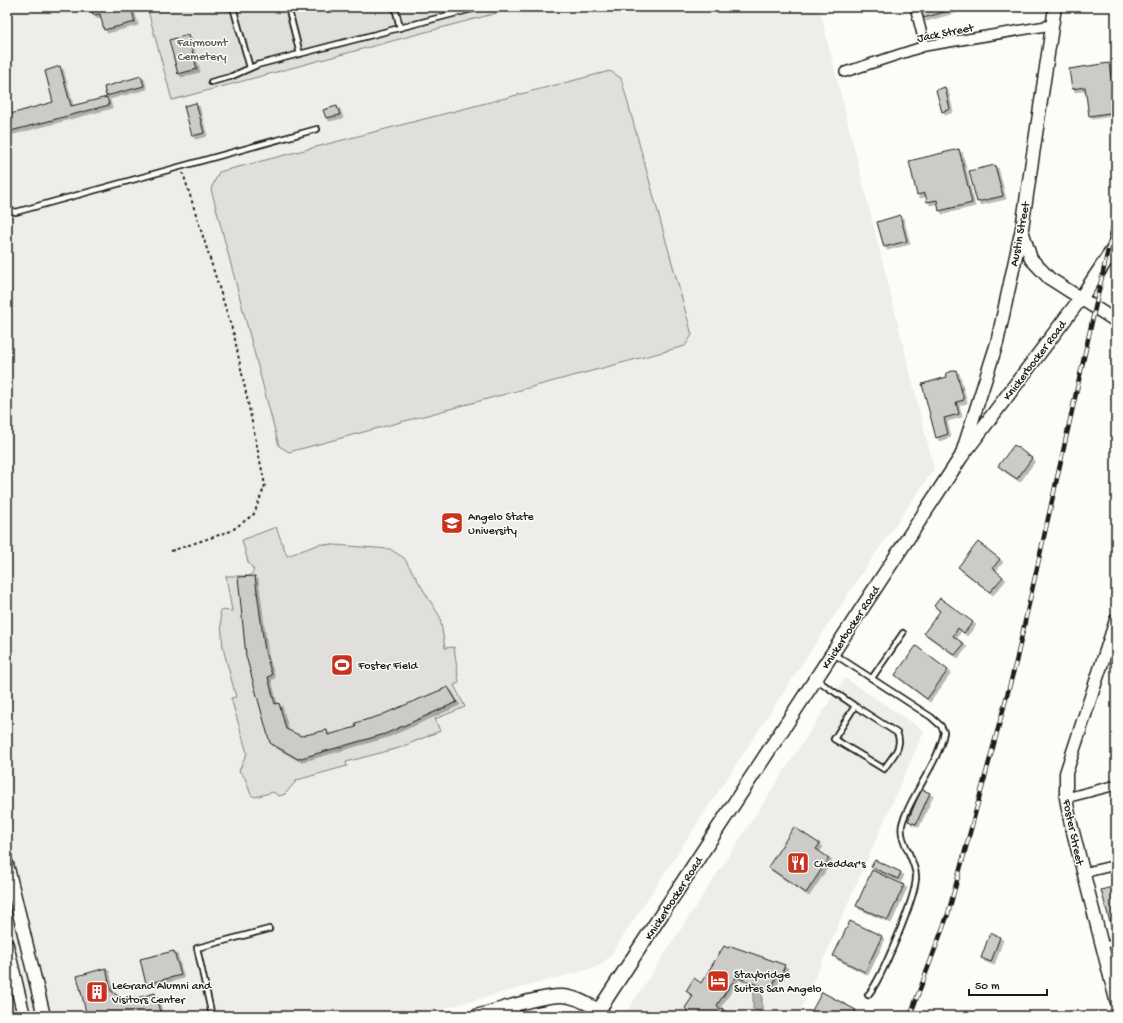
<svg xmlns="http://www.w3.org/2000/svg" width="1123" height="1023" font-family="'Gochi Hand',sans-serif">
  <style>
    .built { fill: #eeede9 }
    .green { fill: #e0dfdb; stroke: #7e7e7c }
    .water { fill: #b7b6b2; stroke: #797876 }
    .building { fill: #cccbc8; stroke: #1c1c1c; filter: url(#shadow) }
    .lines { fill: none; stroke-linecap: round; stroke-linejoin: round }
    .service-casing { stroke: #1c1c1c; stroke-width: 8 }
    .minor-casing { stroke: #1c1c1c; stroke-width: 12 }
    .tertiary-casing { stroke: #1c1c1c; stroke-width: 15 }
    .secondary-casing { stroke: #1c1c1c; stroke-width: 16 }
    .path { stroke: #1c1c1c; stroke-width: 2; stroke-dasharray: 3 3; stroke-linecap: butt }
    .service { stroke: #fdfcf7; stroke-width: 4.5 }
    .minor { stroke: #fdfcf7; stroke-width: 9 }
    .tertiary { stroke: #fdfcf7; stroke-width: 12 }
    .secondary { stroke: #fdfcf7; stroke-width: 13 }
    .rail-casing { stroke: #1c1c1c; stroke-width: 4.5 }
    .rail { stroke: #fdfcf7; stroke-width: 3; stroke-dasharray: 9; stroke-linecap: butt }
    .labels { text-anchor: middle; stroke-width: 3; stroke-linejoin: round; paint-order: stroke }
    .street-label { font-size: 12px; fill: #1c1c1c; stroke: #fdfcf7 }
    .park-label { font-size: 12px; fill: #575655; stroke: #fdfcf7 }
    .poi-label { font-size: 12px; fill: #1c1c1c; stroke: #fdfcf7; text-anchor: start }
  </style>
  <defs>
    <filter id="shadow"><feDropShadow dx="3" dy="3" stdDeviation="0" flood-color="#0004"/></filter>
  </defs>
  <rect width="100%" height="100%" fill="#fdfcf7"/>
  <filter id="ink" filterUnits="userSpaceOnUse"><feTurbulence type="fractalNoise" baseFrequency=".025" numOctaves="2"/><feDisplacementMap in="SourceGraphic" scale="8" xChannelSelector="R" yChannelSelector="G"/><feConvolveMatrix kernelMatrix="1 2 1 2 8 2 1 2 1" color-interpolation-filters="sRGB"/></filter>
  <g filter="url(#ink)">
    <path class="built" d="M7 7H147L172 100 519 7H819L934 469 860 576 610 956 602 964 594 968 415 1016H7Z
      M845 678 924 731 798 1016H624Z"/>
    <path class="green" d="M147 7H519L172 100Z
      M610 71 621 78 692 335 685 346 289 452 279 446 211 189 219 172Z
      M276 527 287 556 320 544 390 549 404 558 440 617 445 648 454 647 459 683 454 685 465 707 435 719 440 731 399 748 346 762 347 766 297 780 285 794 279 796 273 792 255 797 251 795 245 778 239 771 247 753 231 698 236 697 223 648 220 610 232 611 226 576H250L254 570 248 562 242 540Z"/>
    <path class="water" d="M755 992H759L762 994V1008L760 1011 753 1009V994Z"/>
    <path class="building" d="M91 7H131L135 22 104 30 100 14 93 15Z
      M920 7H954L955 9 923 18Z
      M188 35 197 69 178 74 169 40Z
      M1109 63 1116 112 1089 116 1085 87 1072 89 1069 69Z
      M60 66 71 106 107 97 109 105 7 132V115L53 102 45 71Z
      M141 76 144 86 106 96 104 87Z
      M945 87 950 109 942 112 936 90Z
      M196 103 204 133 192 136 184 106Z
      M337 106 340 115 326 118 323 110Z
      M959 149 972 203 939 211 937 200 927 202 925 193 917 195 909 161Z
      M995 165 1003 196 977 202 969 171Z
      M900 215 907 241 884 247 877 222Z
      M956 370 964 400 956 402 959 414 944 418 948 434 936 438 922 384 947 377 946 373Z
      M1014 445 1032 458 1017 479 998 466Z
      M978 542 1000 559 993 568 1003 577 990 592 958 567Z
      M255 576 265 652 272 675 268 677 275 704 279 703 286 729 301 736 327 730 328 735 356 727 355 723 379 716 448 687 457 702 385 734 298 759 270 743 246 656 238 577Z
      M940 598 973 622 964 633 958 628 953 636 964 644 955 655 924 633 940 611 934 606Z
      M916 646 948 670 927 699 895 675Z
      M921 789 930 793 916 824 908 821Z
      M794 827 820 844 816 849 829 858 806 893 768 867Z
      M875 860 901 872 898 879 871 867Z
      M872 870 904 885 888 920 856 906Z
      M1116 886V935L1114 936 1101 890Z
      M850 921 882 936 865 972 833 956Z
      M990 933 1000 937 991 962 981 958Z
      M724 946 728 948 731 946 785 965 780 978 776 976 772 990 738 978V974L717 1005 720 1009 722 1008 730 1016H692L685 1008 693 996 686 991 694 978 701 983Z
      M174 951 181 975 146 984 140 959Z
      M106 968 111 991 126 1001 155 993 161 1016H87L77 976Z
      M822 992 856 1010 853 1016H809Z"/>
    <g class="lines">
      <g class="service-casing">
        <path id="service" d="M233 7 250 68
          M288 7 300 54
          M395 7 400 28
          M211 82 230 77 257 65 480 7
          M7 210 16 212 317 129
          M834 654 931 717 941 726 944 732C939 762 913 792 903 821 896 839 916 858 916 877 916 897 881 980 868 995
          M872 678 903 633
          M817 680 855 706 834 739 884 769C891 758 904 747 897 733L855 706
          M1104 945 1116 942
          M516 1006 518 1016
          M212 1016 197 948 269 929"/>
      </g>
      <g class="minor-casing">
        <path id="minor" d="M915 7 925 46
          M845 72 925 46 1052 25
          M1066 798 1116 785
          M1083 873 1116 865
          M599 1010 608 1016"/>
      </g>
      <g class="tertiary-casing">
        <path id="tertiary" d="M1022 230 1031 259 1049 278 1116 321
          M962 453 997 343 1022 228 1055 7
          M1116 620 1066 773V798L1070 820 1116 1000
          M7 864 44 1016
          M7 945 24 1016
          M476 1016C498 1010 539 996 561 996 575 996 587 1004 599 1010"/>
      </g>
      <g class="secondary-casing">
        <path id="secondary" d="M595 1016 961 457 1081 298 1116 245"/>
      </g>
      <path class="path" d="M171 551 231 531 254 514 265 485 234 335 183 173"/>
      <use href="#service" class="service"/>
      <use href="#minor" class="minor"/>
      <use href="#tertiary" class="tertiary"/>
      <use href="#secondary" class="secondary"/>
      <g class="rail-casing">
        <path id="rail" d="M910 1016 948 914 1016 662 1116 214"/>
      </g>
      <use href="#rail" class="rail"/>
    </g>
  </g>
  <defs>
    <g id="university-square" transform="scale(1.15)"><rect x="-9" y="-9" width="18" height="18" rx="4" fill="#c8321e" stroke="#fdfcf7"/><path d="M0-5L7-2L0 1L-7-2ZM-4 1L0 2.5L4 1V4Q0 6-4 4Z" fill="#fff"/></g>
    <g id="stadium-square" transform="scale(1.15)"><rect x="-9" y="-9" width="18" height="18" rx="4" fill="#c8321e" stroke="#fdfcf7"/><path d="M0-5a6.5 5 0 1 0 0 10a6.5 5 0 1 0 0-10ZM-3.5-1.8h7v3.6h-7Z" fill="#fff"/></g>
    <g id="restaurant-square" transform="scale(1.15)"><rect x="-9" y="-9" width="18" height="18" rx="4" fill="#c8321e" stroke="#fdfcf7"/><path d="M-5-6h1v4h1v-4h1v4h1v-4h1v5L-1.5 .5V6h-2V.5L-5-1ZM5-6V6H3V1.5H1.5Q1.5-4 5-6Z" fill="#fff"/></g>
    <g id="hotel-square" transform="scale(1.15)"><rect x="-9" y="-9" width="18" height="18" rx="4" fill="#c8321e" stroke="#fdfcf7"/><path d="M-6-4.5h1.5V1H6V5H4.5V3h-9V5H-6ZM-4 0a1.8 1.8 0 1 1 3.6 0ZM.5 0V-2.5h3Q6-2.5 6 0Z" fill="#fff"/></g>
    <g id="building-square" transform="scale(1.15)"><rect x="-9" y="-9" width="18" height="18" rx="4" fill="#c8321e" stroke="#fdfcf7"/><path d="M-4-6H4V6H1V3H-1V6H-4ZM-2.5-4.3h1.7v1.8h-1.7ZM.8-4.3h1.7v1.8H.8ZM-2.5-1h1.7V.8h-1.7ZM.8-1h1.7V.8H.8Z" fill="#fff"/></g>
  </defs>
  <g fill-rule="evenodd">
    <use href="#university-square" x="452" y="523"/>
    <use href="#stadium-square" x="342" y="665"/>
    <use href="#restaurant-square" x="798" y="863"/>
    <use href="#hotel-square" x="718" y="981"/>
    <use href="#building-square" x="97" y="992"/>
  </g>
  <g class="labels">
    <g class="street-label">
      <text transform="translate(945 32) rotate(-11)" y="4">Jack Street</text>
      <text transform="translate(1019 234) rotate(-79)" y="4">Austin Street</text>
      <text transform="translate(1034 360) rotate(-53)" y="4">Knickerbocker Road</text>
      <text transform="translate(850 627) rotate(-57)" y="4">Knickerbocker Road</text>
      <text transform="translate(1074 832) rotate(78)" y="4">Foster Street</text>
      <text transform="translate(673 898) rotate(-57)" y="4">Knickerbocker Road</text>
    </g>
    <g class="park-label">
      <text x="202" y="46">Fairmount<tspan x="202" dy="14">Cemetery</tspan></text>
    </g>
    <g class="poi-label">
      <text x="468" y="520">Angelo State<tspan x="468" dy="14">University</tspan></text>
      <text x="358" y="669">Foster Field</text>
      <text x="814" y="867">Cheddar's</text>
      <text x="734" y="978">Staybridge<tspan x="734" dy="14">Suites San Angelo</tspan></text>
      <text x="112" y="989">LeGrand Alumni and<tspan x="112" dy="14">Visitors Center</tspan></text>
    </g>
  </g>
  <rect width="1123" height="1023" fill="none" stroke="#fdfcf7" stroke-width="24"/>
  <rect x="12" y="12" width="1099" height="999" fill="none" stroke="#1c1c1c" stroke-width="1.5" filter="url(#ink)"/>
  <path d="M969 989v6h78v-6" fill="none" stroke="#1c1c1c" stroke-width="2"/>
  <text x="975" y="989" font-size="12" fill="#1c1c1c" stroke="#fdfcf7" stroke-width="3" paint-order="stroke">50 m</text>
</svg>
